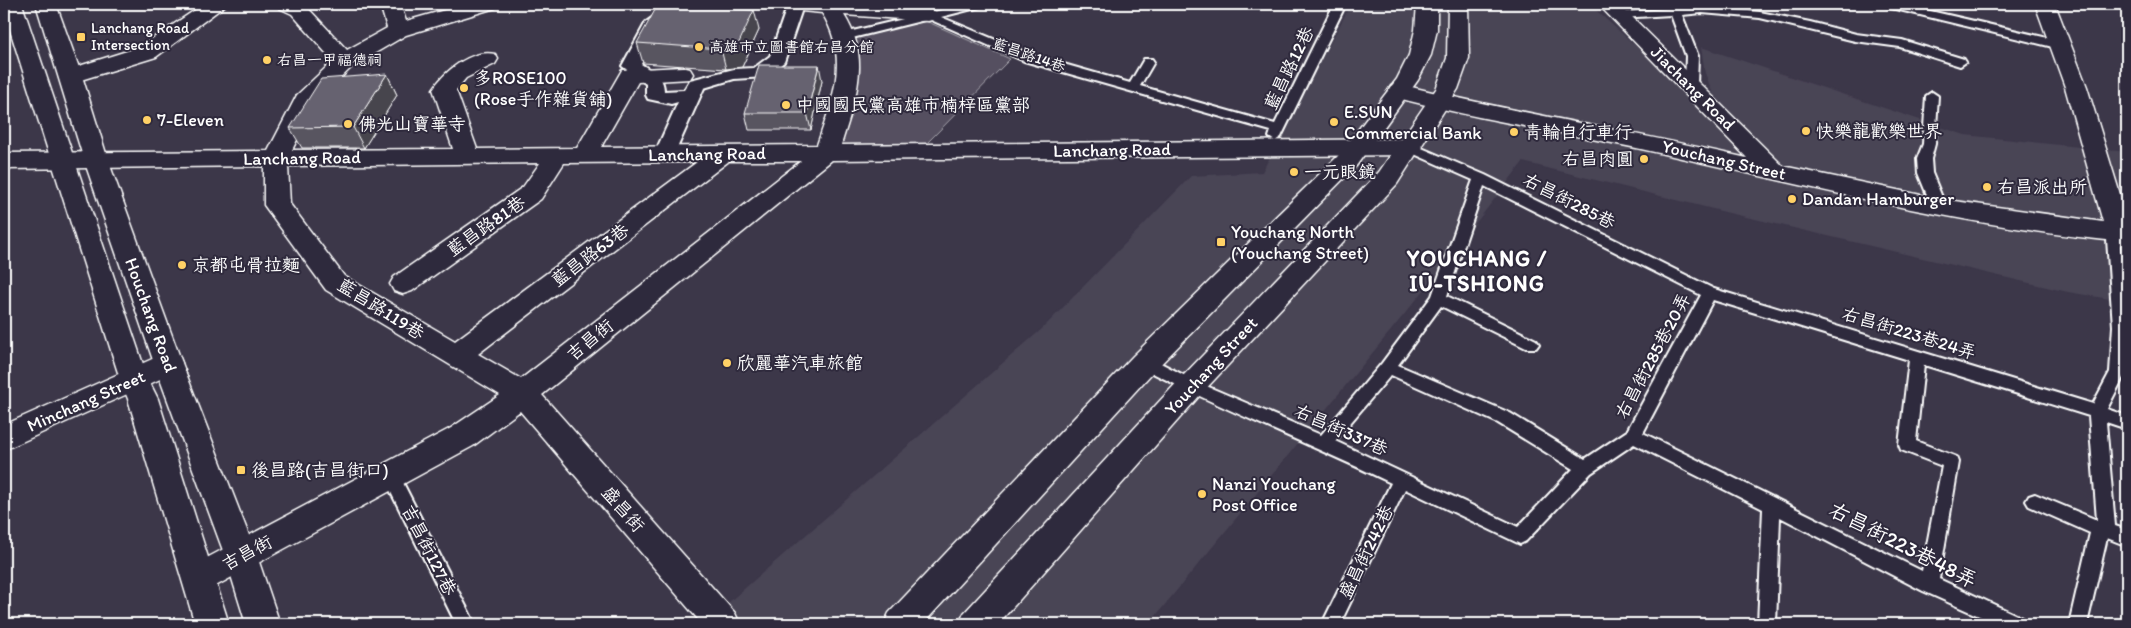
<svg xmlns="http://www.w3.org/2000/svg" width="2131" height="628" font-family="Itim,'LXGW WenKai TC',sans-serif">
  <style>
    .built { fill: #494455 }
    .green { fill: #555060; stroke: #aaa8b0 }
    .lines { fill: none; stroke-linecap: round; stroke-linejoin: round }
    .service-casing { stroke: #fff; stroke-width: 4 }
    .pedestrian-casing { stroke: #fff; stroke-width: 4 }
    .minor-casing { stroke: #fff; stroke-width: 3 }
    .tertiary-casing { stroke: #fff; stroke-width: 3 }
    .primary-casing { stroke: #fff; stroke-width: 3 }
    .service { fill: #2f2a3d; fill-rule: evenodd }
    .pedestrian { fill: #2f2a3d; fill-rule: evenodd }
    .minor { fill: #2f2a3d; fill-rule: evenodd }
    .tertiary { fill: #2f2a3d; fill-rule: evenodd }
    .primary { fill: #2f2a3d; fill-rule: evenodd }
    .wall { fill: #585460; stroke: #fff }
    .shaded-wall { fill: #47454e; stroke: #fff }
    .building { fill: #666270; stroke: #fff }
    .poi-dot { fill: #ffd166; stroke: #2f2a3d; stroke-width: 2 }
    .labels { text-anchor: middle; stroke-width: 4; stroke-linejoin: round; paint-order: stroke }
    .far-poi-label { font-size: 15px; fill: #fff; stroke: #2f2a3d; text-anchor: start }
    .far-street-label { font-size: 15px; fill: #fff; stroke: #2f2a3d }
    .street-label { font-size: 18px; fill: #fff; stroke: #2f2a3d }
    .poi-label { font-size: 18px; fill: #fff; stroke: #2f2a3d; text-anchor: start }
    .near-street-label { font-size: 21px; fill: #fff; stroke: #2f2a3d }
    .district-label { font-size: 22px; font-weight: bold; letter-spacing: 1px; fill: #fff; stroke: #2f2a3d }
  </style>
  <rect width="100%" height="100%" fill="#3c3749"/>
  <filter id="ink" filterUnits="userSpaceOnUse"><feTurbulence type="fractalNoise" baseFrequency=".02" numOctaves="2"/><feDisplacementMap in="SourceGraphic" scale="10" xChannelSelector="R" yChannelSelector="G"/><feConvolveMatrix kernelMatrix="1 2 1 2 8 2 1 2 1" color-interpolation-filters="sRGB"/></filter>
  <g filter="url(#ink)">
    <path class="built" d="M1351 4H1589L1725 126 1705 73 1701 47 1965 135 2127 152V302L2068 292 1729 213 1523 162 1421 294 1149 624H704L1043 328 1191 176 1262 172Z"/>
    <path class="green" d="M926 21 1010 59 926 144 838 147 854 37Z"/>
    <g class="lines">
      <g class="service-casing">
        <path id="service" d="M967 4H986L984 6 941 17 1032 55 1130 83 1144 59H1152L1154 62 1140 86 1275 124 1334 4H1346L1281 137 1275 141 1269 137 1271 131 1024 61 929 19 844 40 838 36 840 34Z
          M1881 4H1900L2061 41 2067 45 2061 49 1887 7Z
          M1702 7 1760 12 1810 22 1856 34 1902 40 1964 59 1966 62 1960 66 1900 47 1855 41 1760 18 1702 13 1682 15 1698 56 1697 85 1691 89 1685 85 1686 56 1671 15 1620 18 1614 15 1620 12Z
          M1932 92 1938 96 1935 144 1931 159 1932 173 1946 207 1939 212 1932 207 1918 173 1917 159 1923 144 1926 96Z
          M1410 143 1485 175 1714 289 2093 404 2110 372 2113 326 2107 239 2114 229H2124L2126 232 2120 246 2127 314 2126 372 2107 409 2127 416V429L2106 422 2115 526 2127 530V546L2107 538 2087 624H2069L2090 533 2029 506 2026 501 2029 496 2035 494 2097 520 2089 416 1924 365 1916 441 1957 457 1959 462 1939 579 2023 618 2025 624H1997L1923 591 1780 517 1776 624H1758L1763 509 1634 444 1591 473 1526 541 1520 544 1405 489 1340 624H1322L1391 483C1308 443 1221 409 1139 366L1137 362 1139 358H1151L1197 382 1321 435 1382 363 1432 296 1473 180 1405 150 1403 147 1405 144ZM1484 186 1701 295 1627 431 1585 459 1510 413 1398 365 1441 306 1526 348H1536L1539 344 1536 340 1447 296ZM1713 300 1909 360 1899 445 1901 450 1942 466 1922 571 1643 433ZM1391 375 1498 423 1573 469 1518 527 1335 441Z
          M391 469 397 471 475 624H456L383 476 385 471Z"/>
      </g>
      <g class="pedestrian-casing">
        <path id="pedestrian" d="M671 4H690L659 29 641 64C653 72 664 76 664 91L684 90 690 80 734 69 754 68 770 56 788 4H802L803 6 784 62 765 77 734 79 704 88 674 155 671 159 664 161 657 159 654 155 678 102 671 104 648 99 646 95V84L622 66 646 22Z"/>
      </g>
      <g class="minor-casing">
        <path id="minor" d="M204 4H227L156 57 71 83 63 81 60 76 63 71 140 47Z
          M276 4 306 6 347 50 387 28 380 4H400L406 21 466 4H498L495 8 406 35 353 66 315 103 292 150 453 149 433 89C445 71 471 49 495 54L498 59 495 64 466 78 456 90 477 149 577 148 622 70 682 67 690 69 693 74 690 79 638 82 601 147 817 145C833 99 850 58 822 13L770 8 767 4H859L928 9 935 11 938 15 935 19 928 21 844 15C872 59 855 100 841 145L1410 139 1418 142 1422 147 1418 152 1410 155 832 160 542 395 735 613 740 624H702L520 411 473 446 212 588 200 593 188 588 183 578 188 568 451 428 500 395 326 290 264 205V166L4 169V153L268 151 297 95 333 61 292 14 279 8ZM729 161H801L521 379 478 354ZM697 162 455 341 344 276 290 204 288 166 540 163 523 187 394 277 390 284 394 291 403 294 412 291 541 199 564 163Z
          M1598 4H1619L1783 166 1940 199 2103 222 2065 87 2035 4H2055L2087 87 2127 217V242C1971 228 1820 189 1668 155 1576 134 1482 121 1391 96L1388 91 1391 86 1399 84C1514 113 1631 131 1747 158Z
          M168 352 178 355 182 363 178 371 4 450V425Z"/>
      </g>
      <g class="tertiary-casing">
        <path id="tertiary" d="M1417 4H1437V30L1431 55 1418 80 1356 166 1153 372 923 624H884L889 613 1133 356 1338 156 1397 79 1409 55 1415 30Z
          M1448 4H1468L1469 58 1458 89 1397 184 1201 394 998 624H959L964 613 1181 378 1379 172 1436 89 1447 58Z"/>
      </g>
      <g class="primary-casing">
        <path id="primary" d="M4 4H22L148 379 158 399 229 624H195L128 399 120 379 4 11Z
          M36 4H56L82 76 108 160 182 363 257 556 280 624H246L225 556 154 363 84 160Z"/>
      </g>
      <use href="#service" class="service"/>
      <use href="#pedestrian" class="pedestrian"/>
      <use href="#minor" class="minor"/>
      <use href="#tertiary" class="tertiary"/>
      <use href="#primary" class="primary"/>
    </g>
    <path class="wall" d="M716 4H741L743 9 759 30 742 67 726 69 643 63 637 43 714 7Z
      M387 74 397 95 364 148H302L290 128Z
      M822 81 811 130H749L745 113Z"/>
    <path class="shaded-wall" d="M739 4H741L745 20 736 9Z
      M754 10 759 30 742 67 726 69 721 49Z
      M819 65 822 81 811 130 807 113Z
      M387 74 397 95 364 148 353 127Z"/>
    <path class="building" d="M662 4 714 7 716 4H739L736 9 754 10 737 47 721 49 637 43 655 10Z
      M759 65H819L807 113H745Z
      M387 74 353 127 290 128 321 79Z"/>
  </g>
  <g class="poi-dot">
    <rect x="76" y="32" width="10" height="10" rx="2.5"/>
    <circle cx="699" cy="47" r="5"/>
    <circle cx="267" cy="60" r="5"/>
    <circle cx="464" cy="88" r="5"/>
    <circle cx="786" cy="105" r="5"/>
    <circle cx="147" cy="120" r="5"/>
    <circle cx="1334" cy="122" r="5"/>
    <circle cx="348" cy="124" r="5"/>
    <circle cx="1806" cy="131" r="5"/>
    <circle cx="1514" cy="132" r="5"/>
    <circle cx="1644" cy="159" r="5"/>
    <circle cx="1294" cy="172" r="5"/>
    <circle cx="1987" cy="187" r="5"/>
    <circle cx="1792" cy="199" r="5"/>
    <rect x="1216" y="237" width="10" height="10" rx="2.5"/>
    <circle cx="182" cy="265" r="5"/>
    <circle cx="727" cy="363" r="5"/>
    <rect x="236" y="465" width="10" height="10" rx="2.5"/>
    <circle cx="1202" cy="494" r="5"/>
  </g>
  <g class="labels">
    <g class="far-poi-label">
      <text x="91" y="33">Lanchang Road<tspan x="91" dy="17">Intersection</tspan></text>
      <text x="709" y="52">高雄市立圖書館右昌分館</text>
      <text x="277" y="65">右昌一甲福德祠</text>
    </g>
    <g class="far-street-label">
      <text transform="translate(1029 55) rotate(19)" y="5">藍昌路14巷</text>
    </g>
    <g class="street-label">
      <text transform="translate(1289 68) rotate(-64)" y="6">藍昌路12巷</text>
      <text transform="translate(1693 88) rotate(45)" y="6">Jiachang Road</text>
      <text transform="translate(1112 150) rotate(-1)" y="6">Lanchang Road</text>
      <text transform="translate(707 154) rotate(-1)" y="6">Lanchang Road</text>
      <text transform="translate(302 158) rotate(-1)" y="6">Lanchang Road</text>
      <text transform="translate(1724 160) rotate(13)" y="6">Youchang Street</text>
      <text transform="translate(1569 201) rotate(27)" y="6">右昌街285巷</text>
      <text transform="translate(486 226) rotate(-35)" y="6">藍昌路81巷</text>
      <text transform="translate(590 255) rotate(-37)" y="6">藍昌路63巷</text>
      <text transform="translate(381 309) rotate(32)" y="6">藍昌路119巷</text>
      <text transform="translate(151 315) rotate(70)" y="6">Houchang Road</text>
      <text transform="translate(1909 333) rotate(17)" y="6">右昌街223巷24弄</text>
      <text transform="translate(590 340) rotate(-39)" y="6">吉昌街</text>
      <text transform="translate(1653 356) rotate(-62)" y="6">右昌街285巷20弄</text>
      <text transform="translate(1211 366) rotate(-47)" y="6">Youchang Street</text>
      <text transform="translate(86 401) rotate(-24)" y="6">Minchang Street</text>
      <text transform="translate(1341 430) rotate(24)" y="6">右昌街337巷</text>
      <text transform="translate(623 509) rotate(49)" y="6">盛昌街</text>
      <text transform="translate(429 550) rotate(63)" y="6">吉昌街127巷</text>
      <text transform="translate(1366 552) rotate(-64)" y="6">盛昌街242巷</text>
      <text transform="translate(247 553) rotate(-28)" y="6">吉昌街</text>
    </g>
    <g class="poi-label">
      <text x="474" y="84">多ROSE100<tspan x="474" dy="21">(Rose手作雜貨舖)</tspan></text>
      <text x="796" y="111">中國國民黨高雄市楠梓區黨部</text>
      <text x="1344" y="118">E.SUN<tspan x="1344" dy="21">Commercial Bank</tspan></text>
      <text x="157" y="126">7-Eleven</text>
      <text x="358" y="130">佛光山寶華寺</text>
      <text x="1816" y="137">快樂龍歡樂世界</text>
      <text x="1524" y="138">青輪自行車行</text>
      <text x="1634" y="165" text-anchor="end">右昌肉圓</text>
      <text x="1304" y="178">一元眼鏡</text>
      <text x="1997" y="193">右昌派出所</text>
      <text x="1802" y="205">Dandan Hamburger</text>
      <text x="1231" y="238">Youchang North<tspan x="1231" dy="21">(Youchang Street)</tspan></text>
      <text x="192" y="271">京都屯骨拉麵</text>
      <text x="737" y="369">欣麗華汽車旅館</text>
      <text x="251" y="476">後昌路(吉昌街口)</text>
      <text x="1212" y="490">Nanzi Youchang<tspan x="1212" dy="21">Post Office</tspan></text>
    </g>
    <g class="near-street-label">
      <text transform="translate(1903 545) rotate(27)" y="7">右昌街223巷48弄</text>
    </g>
    <g class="district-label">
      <text x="1477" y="266">YOUCHANG /<tspan x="1477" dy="25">IŪ-TSHIONG</tspan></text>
    </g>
  </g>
  <rect width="2131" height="628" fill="none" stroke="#2f2a3d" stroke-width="20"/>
  <rect x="10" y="10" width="2111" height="608" fill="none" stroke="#fff" stroke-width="2" filter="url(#ink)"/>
</svg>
